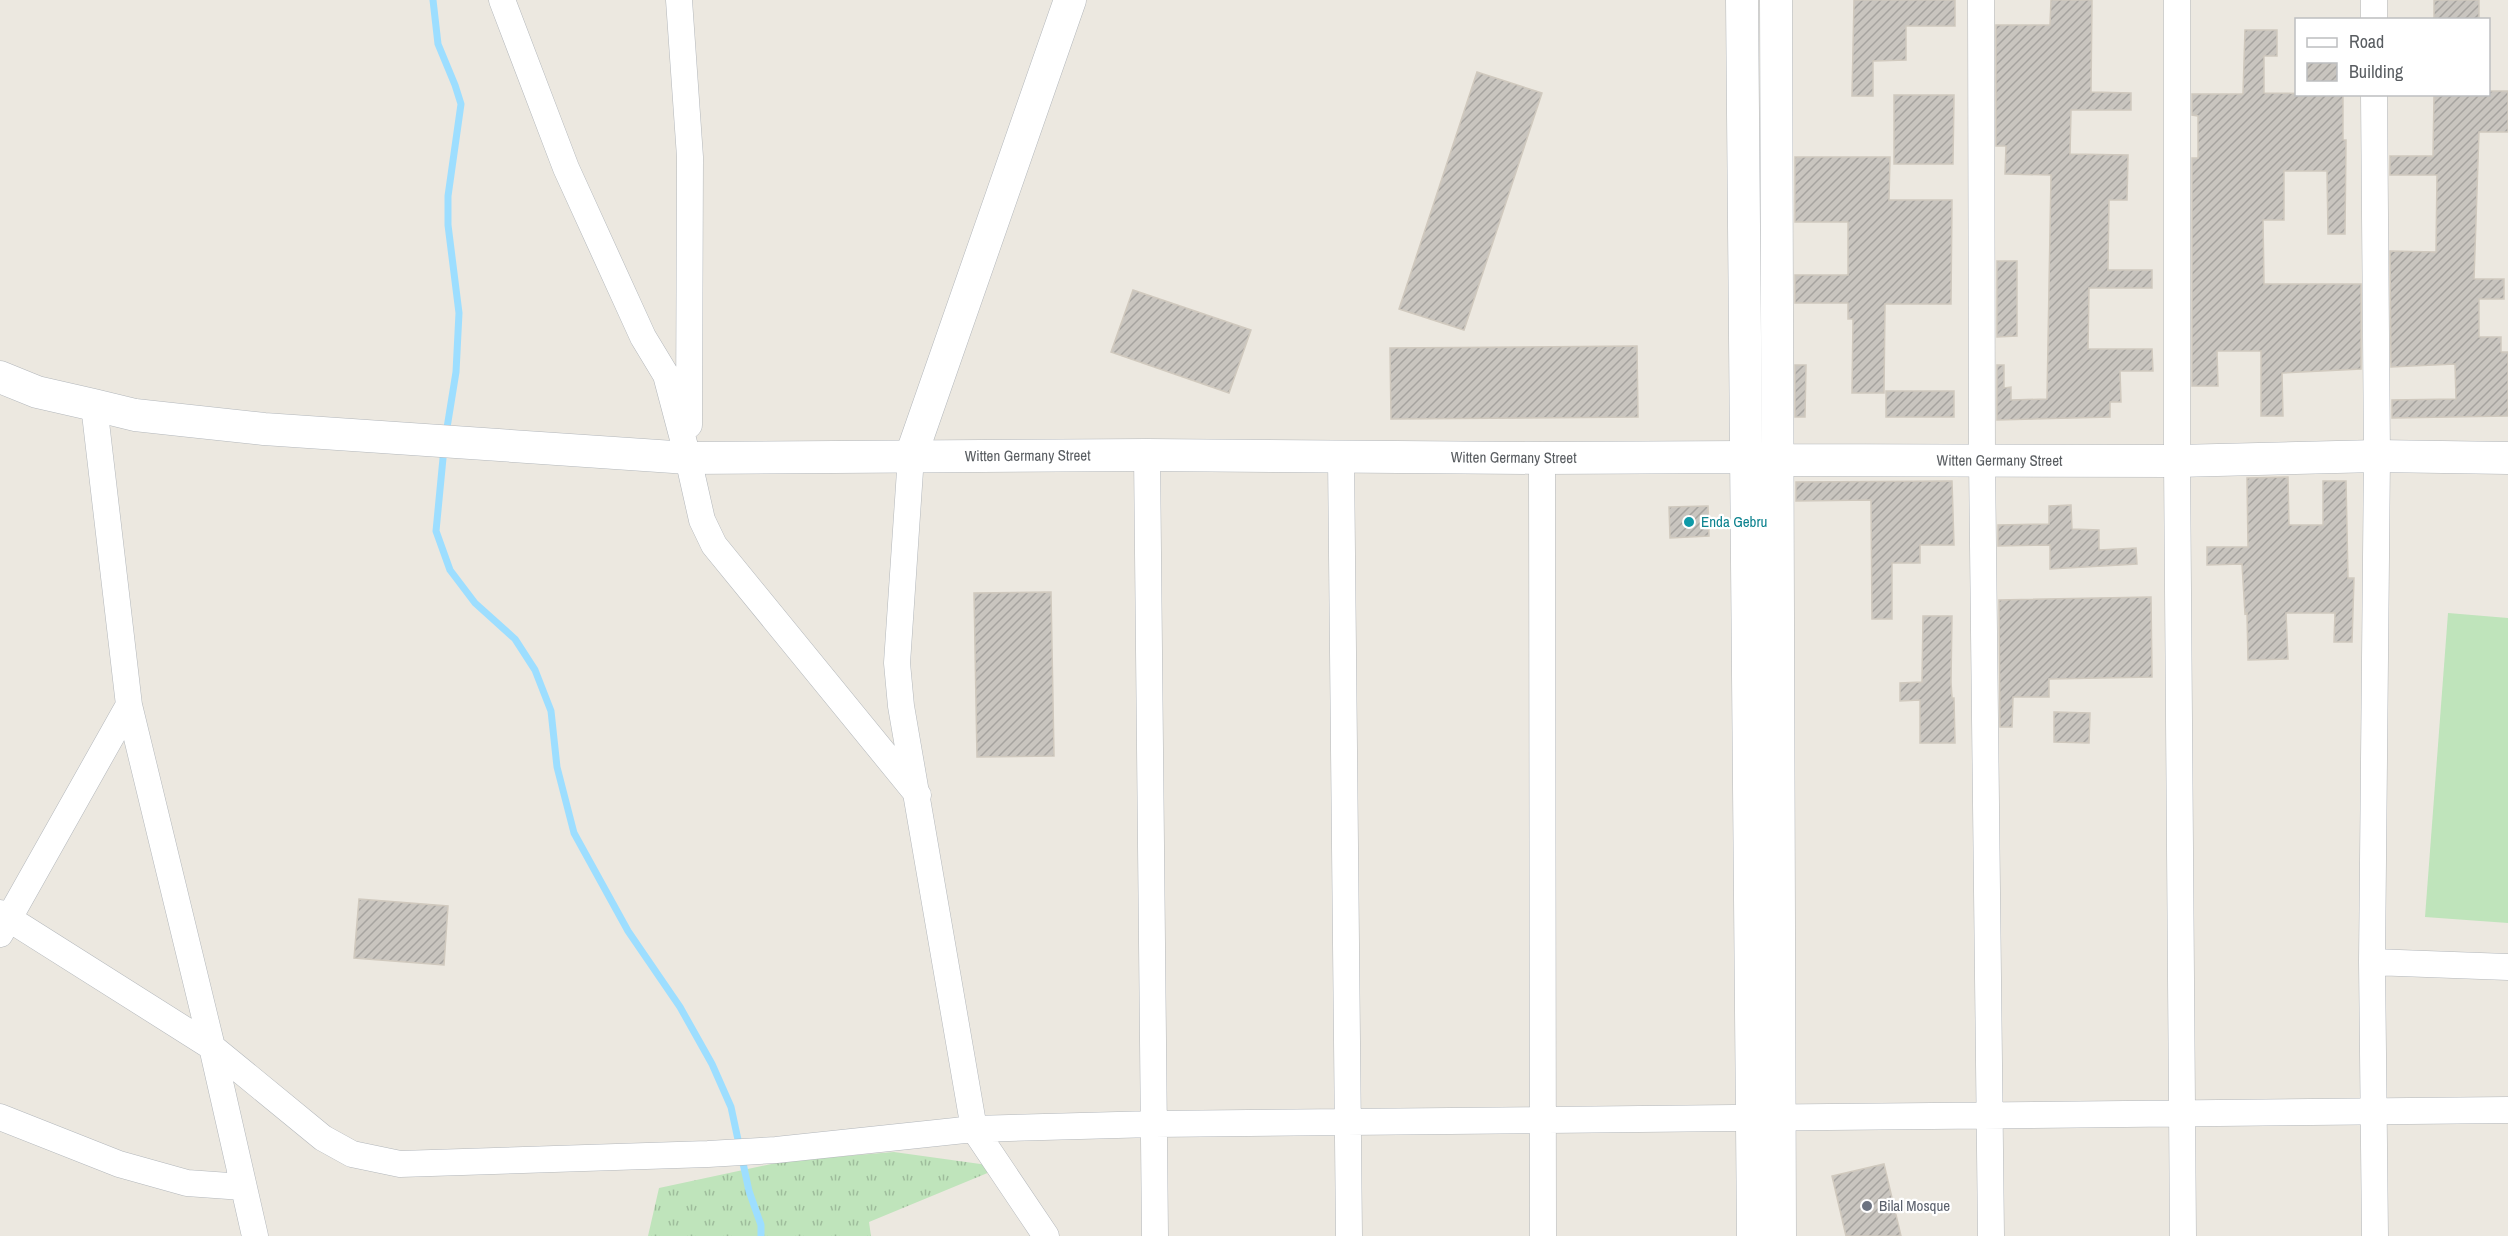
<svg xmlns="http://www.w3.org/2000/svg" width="2508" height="1236" font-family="'Archivo Narrow',sans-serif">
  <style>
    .grass { fill: url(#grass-tufts) }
    .pitch { fill: #bfe4bb }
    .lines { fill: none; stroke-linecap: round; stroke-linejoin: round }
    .stream { stroke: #9ddeff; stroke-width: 7 }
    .building { fill: url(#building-hatch); stroke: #d0c9be; stroke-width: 1.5 }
    .minor-casing { stroke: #b3b7bb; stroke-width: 27 }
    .tertiary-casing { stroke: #b3b7bb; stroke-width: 33 }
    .minor { stroke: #fff; stroke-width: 26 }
    .tertiary { stroke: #fff; stroke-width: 32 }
    .culture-dot { fill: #0f9aa8; stroke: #fff; stroke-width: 2 }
    .worship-dot { fill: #6b7280; stroke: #fff; stroke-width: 2 }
    .labels { text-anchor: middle; stroke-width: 4.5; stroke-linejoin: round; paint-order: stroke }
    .street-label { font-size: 15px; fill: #595d61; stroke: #fff }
    .culture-label { font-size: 15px; fill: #0d838f; stroke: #fff; text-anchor: start }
    .worship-label { font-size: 15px; fill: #5b616d; stroke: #fff; text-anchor: start }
  </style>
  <defs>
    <pattern id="grass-tufts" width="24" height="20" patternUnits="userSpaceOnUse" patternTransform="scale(1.5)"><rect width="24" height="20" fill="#bfe4bb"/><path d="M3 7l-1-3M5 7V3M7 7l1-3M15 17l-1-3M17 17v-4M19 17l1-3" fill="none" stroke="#9ebc9b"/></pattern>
    <pattern id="building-hatch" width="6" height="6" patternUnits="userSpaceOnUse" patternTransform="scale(1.5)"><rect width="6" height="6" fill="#c9c5bf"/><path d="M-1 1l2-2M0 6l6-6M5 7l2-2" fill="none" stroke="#a6a39f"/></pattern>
  </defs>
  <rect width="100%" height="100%" fill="#ece8e0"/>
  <path class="grass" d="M894 1152 1002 1167 869 1222 871 1236H648L659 1188 785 1161Z"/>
  <path class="pitch" d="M2448 613 2508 618V923L2425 917Z"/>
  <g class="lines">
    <path class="stream" d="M433 0 438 44 455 85 461 104 448 196V225L459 313 456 372 446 434
      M444 448 436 531 450 570 475 603 515 639 535 670 551 711 557 767 574 833 628 931 680 1007 712 1064 731 1107 749 1191 761 1225V1236"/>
  </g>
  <path class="building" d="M1854 0H1955V26H1906V60L1873 61V96H1852Z
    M2051 0H2092L2091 92 2131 93V110H2071L2070 154 2128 155 2127 200H2109L2108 270H2152V288H2089L2088 349H2152L2153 371H2120L2121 402H2110V417L1997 420V365H2004V388L2011 387V400L2047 399 2051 175 2005 174 2006 146H1996V25H2050Z
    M2434 0H2479V20H2434Z
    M2245 30H2277V56H2264V93L2343 94V140H2346L2345 234H2328L2327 171H2284V220H2263L2264 284H2361V369L2282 373 2283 416H2261V351H2217L2218 386H2192V158H2198V116L2192 115V94H2243Z
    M1477 72 1542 93 1464 330 1399 309Z
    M2488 91H2508V132H2479L2474 279H2504V299H2479V337H2501V352H2508V416L2392 418V400L2456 399 2455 364 2391 367 2390 251 2436 252 2437 175H2390V156H2433L2434 94H2488Z
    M1894 95H1954L1953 164H1894Z
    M1795 157H1890L1889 200H1952L1951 304H1885L1884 393H1852L1853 319H1848V303H1795V275H1848V222H1795Z
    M1997 261H2017V336L1997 337Z
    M1133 290 1251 330 1229 393 1111 352Z
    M1637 346 1638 417 1391 419 1390 348Z
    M1795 365H1806L1805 417H1795Z
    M1886 391H1954V417H1886Z
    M2288 477 2289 525H2323V481H2346L2348 578H2354L2352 642H2334L2335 613H2286L2288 659 2248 660 2247 613 2245 614 2242 564 2207 565V547H2248L2247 478Z
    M1952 481 1954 545H1920V563H1892V619H1872L1871 500 1796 501V482Z
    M2071 505 2072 529 2099 530V550L2136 548 2137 564 2050 569V545L1998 546V525L2049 524V506Z
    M1708 506 1709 536 1670 538 1669 507Z
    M1051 592 1054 756 977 757 974 593Z
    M2151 597 2152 677 2049 679V697H2013L2012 727H2000L1999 600Z
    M1923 616H1952L1951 682 1952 698H1954L1955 743H1920V700L1900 701V683L1922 682Z
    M2054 712 2090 713 2089 743 2054 742Z
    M359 899 448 906 444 965 354 958Z
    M1884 1164 1901 1236H1846L1832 1176Z"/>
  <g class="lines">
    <g class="minor-casing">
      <path id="minor" d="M502 0 566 168 643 337 666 375 688 458 702 520 714 545 918 795
        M679 0 690 157 689 425
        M1981 0 1982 459 1991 1236
        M2177 0V461L2183 1236
        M2374 0V20
        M2374 94 2377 456 2372 962 2375 1236
        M94 405 129 705 212 1047 255 1236
        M1147 455 1155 1236
        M911 456 897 663 901 706 974 1129 1046 1236
        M1341 457 1349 1236
        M1542 458 1543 1236
        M0 913 212 1047 323 1138 352 1154 400 1164 708 1154 776 1150 974 1129 1154 1124 2508 1110
        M0 934 129 705
        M2372 962 2508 967
        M0 1117 119 1164 187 1183 243 1187"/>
    </g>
    <g class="tertiary-casing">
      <g id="tertiary">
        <path d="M1742 0 1753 1236"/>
        <path d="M1776 0 1780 1236"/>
        <path id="s1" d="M0 377 37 392 94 405 135 415 190 421 264 429 688 458 1147 455 1542 458 1746 457 1777 460 2177 461 2377 456 2508 458"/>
        <path d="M911 456 1070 0"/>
      </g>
    </g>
    <use href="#minor" class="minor"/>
    <use href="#tertiary" class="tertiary"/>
  </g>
  <circle class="culture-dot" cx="1689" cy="522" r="6"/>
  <circle class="worship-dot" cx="1867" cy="1206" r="6"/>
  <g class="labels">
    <g class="street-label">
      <text dy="5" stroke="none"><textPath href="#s1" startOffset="1035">Witten Germany Street</textPath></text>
      <text dy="5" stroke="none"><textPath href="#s1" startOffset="1521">Witten Germany Street</textPath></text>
      <text dy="5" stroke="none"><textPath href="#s1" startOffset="2007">Witten Germany Street</textPath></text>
    </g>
    <g class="culture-label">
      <text x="1701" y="527">Enda Gebru</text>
    </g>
    <g class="worship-label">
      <text x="1879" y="1211">Bilal Mosque</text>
    </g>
  </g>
  <rect x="2295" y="18" width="195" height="78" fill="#ffffff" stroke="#bdbec0" stroke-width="1.5"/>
  <rect x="2307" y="38" width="30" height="9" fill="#ffffff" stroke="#bdbec0" stroke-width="1.5"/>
  <text x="2349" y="48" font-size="18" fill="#595d61">Road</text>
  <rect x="2307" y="63" width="30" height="18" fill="url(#building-hatch)" stroke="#bdbec0" stroke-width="1.5"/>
  <text x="2349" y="78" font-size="18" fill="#595d61">Building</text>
</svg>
